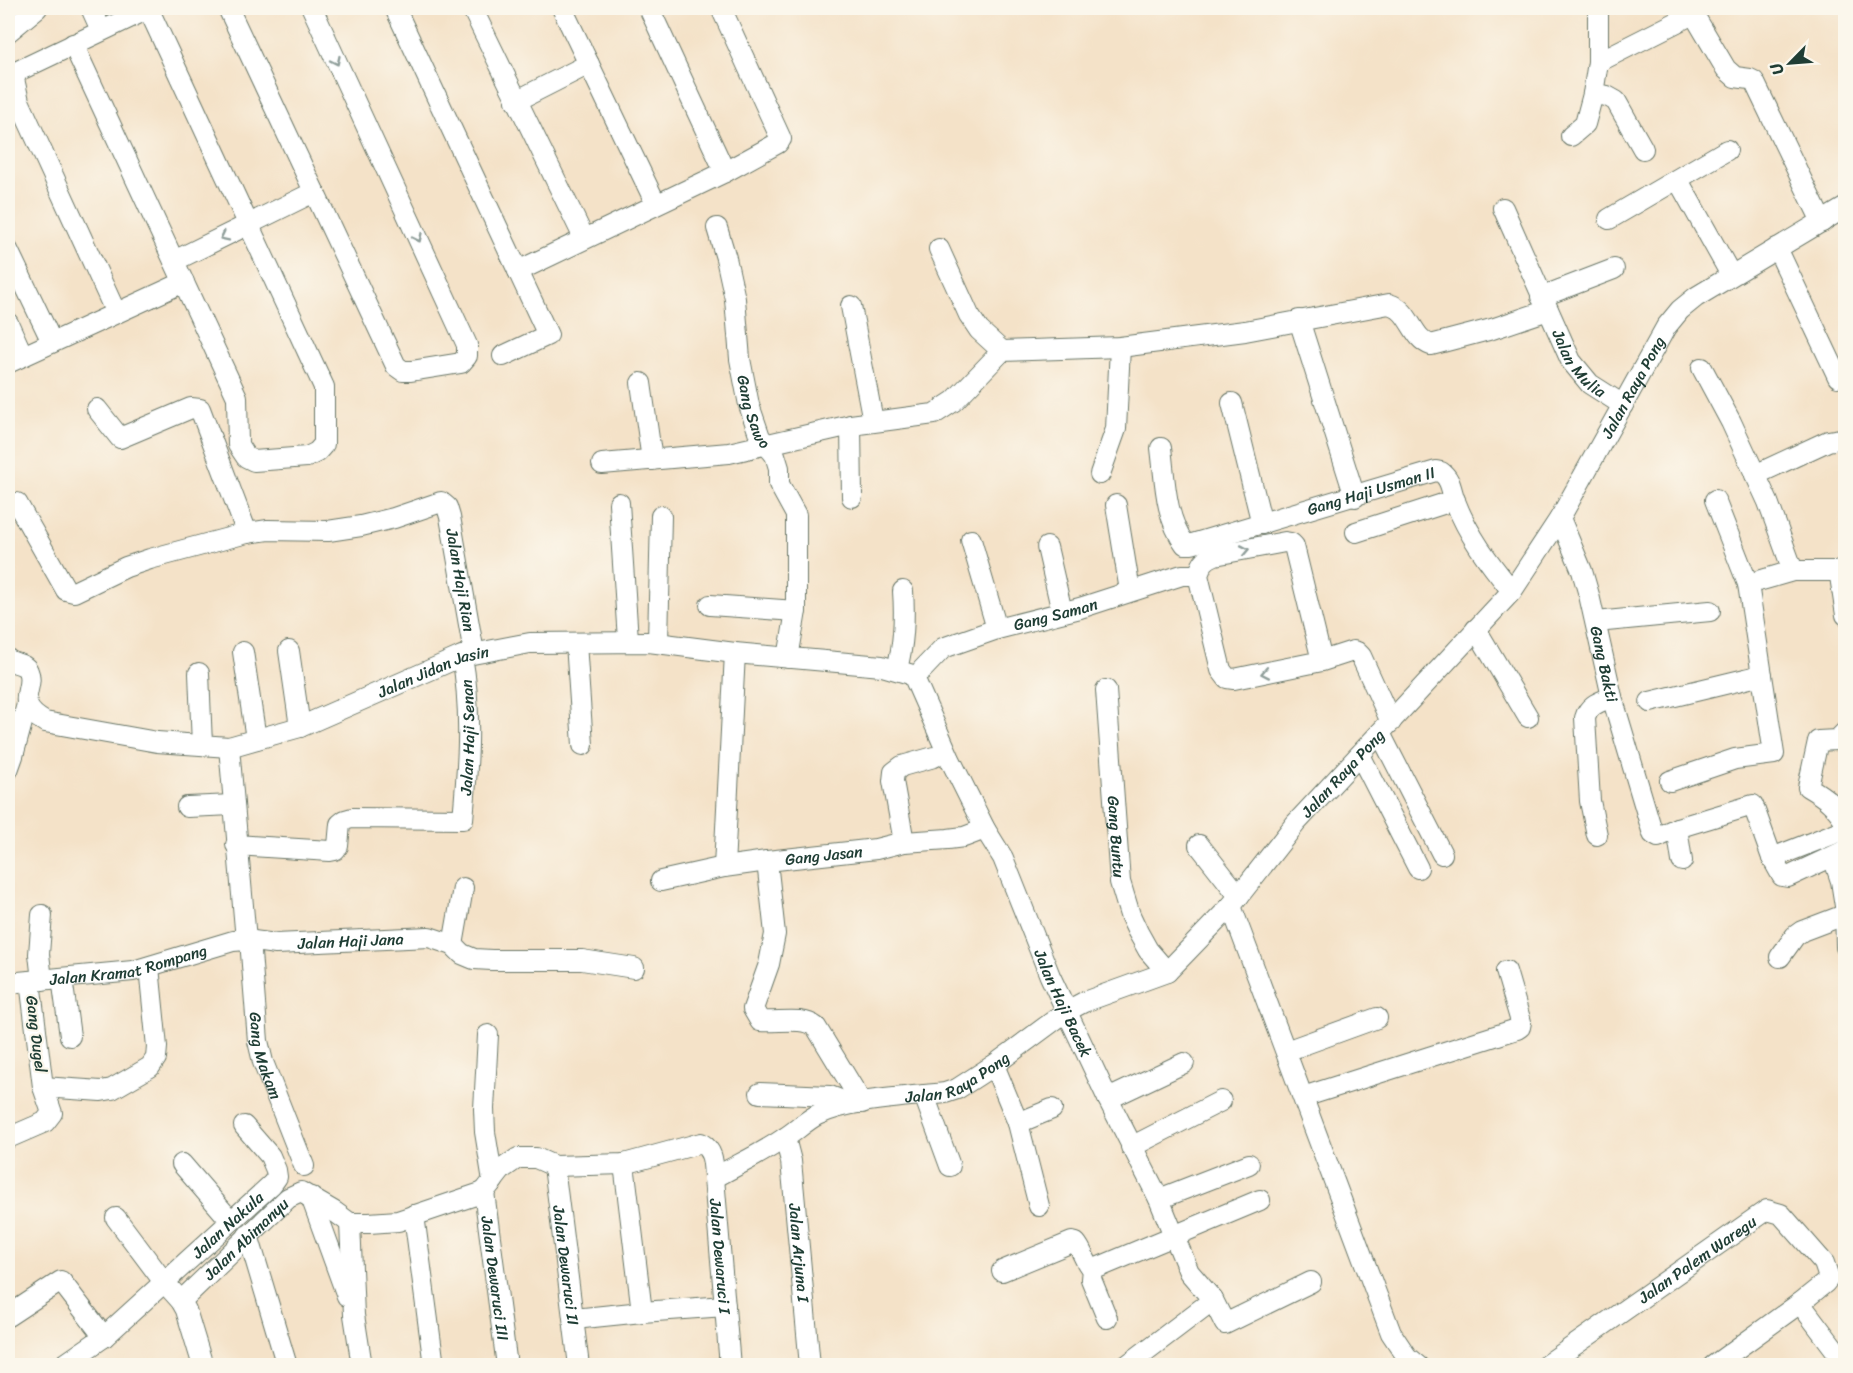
<svg xmlns="http://www.w3.org/2000/svg" width="1853" height="1373" font-family="Sriracha,sans-serif">
  <style>
    .lines { fill: none; stroke-linecap: round; stroke-linejoin: round }
    .minor-casing { stroke: #6a7768; stroke-width: 22 }
    .minor { stroke: #fff; stroke-width: 20 }
    .oneway { stroke: #8f9e9a }
    .labels { text-anchor: middle; stroke-width: 4.5; stroke-linejoin: round; paint-order: stroke }
    .street-label { font-size: 16px; fill: #1f3d34; stroke: #fbf7ec }
  </style>
  <rect width="100%" height="100%" fill="#fbf7ec"/>
  <filter id="ink" filterUnits="userSpaceOnUse"><feTurbulence type="fractalNoise" baseFrequency=".0167" numOctaves="2"/><feDisplacementMap in="SourceGraphic" scale="12" xChannelSelector="R" yChannelSelector="G"/><feConvolveMatrix kernelMatrix="1 2 1 2 8 2 1 2 1" color-interpolation-filters="sRGB"/></filter>
  <filter id="wash" filterUnits="userSpaceOnUse"><feTurbulence type="fractalNoise" baseFrequency=".008" numOctaves="4" result="noise"/><feDisplacementMap in="SourceGraphic" scale="24" xChannelSelector="R" yChannelSelector="G"/><feGaussianBlur stdDeviation="1.35" result="paint"/><feColorMatrix in="noise" values="0 0 0 0 0 0 0 0 0 0 0 0 0 0 0 0 0 1.4 0 .05"/><feComposite in="paint" operator="in"/></filter>
  <g filter="url(#wash)">
    <rect width="100%" height="100%" fill="#f4e2c8"/>
  </g>
  <g filter="url(#ink)">
    <g class="lines">
      <g class="minor-casing">
        <g id="minor">
          <path d="M91 8 101 30"/>
          <path d="M228 8 396 366 403 371H411L461 363 467 356V345L312 8"/>
          <path d="M395 8 548 335 503 356"/>
          <path d="M472 8 584 238"/>
          <path d="M562 8 656 204"/>
          <path d="M649 8 725 172"/>
          <path d="M1690 8 1726 69 1735 77 1750 79 1754 81 1822 222"/>
          <path d="M8 32 37 8"/>
          <path d="M73 44 237 397 238 445 246 457 254 461 307 457 317 452 324 444V387L148 8"/>
          <path d="M1598 62 1693 14"/>
          <path d="M1593 94 1607 96 1616 101 1643 149"/>
          <path d="M516 101 589 64"/>
          <path d="M1571 136 1585 124 1593 94 1598 62V8"/>
          <path d="M1678 180 1731 275"/>
          <path id="s1" d="M1503 208 1571 361 1590 384 1623 405"/>
          <path d="M1609 219 1727 150"/>
          <path id="s2" d="M717 228 726 258 735 299 740 359 749 405 760 437 775 455 779 468V484L796 515V611L788 658"/>
          <path d="M1777 248 1838 377"/>
          <path d="M939 249 969 315 979 330 1002 351"/>
          <path d="M8 250 52 342"/>
          <path d="M174 261 314 192"/>
          <path d="M518 271 725 172 778 143 781 139 721 8"/>
          <path d="M1541 297 1614 269"/>
          <path d="M851 306 873 421"/>
          <path d="M116 313 19 101 14 79 18 71 148 9"/>
          <path d="M1299 320 1355 497"/>
          <path d="M8 323 23 356"/>
          <path d="M8 363 184 282"/>
          <path d="M1702 368 1731 422 1768 502 1793 571"/>
          <path d="M641 383 652 460"/>
          <path d="M1232 403 1262 524"/>
          <path d="M97 409 120 438 191 408 200 409 247 533"/>
          <path d="M851 425 852 497"/>
          <path id="s3" d="M1161 448C1165 479 1165 518 1185 544H1192L1436 471 1441 472C1451 479 1451 490 1455 501 1468 535 1489 563 1512 591"/>
          <path d="M602 464 729 453 851 425 934 414 954 401 1002 351 1120 347 1245 331 1389 304C1411 310 1411 338 1431 345L1492 329 1548 310"/>
          <path d="M1100 474 1116 429 1120 347"/>
          <path d="M1755 475 1828 441 1846 438"/>
          <path id="s4" d="M17 503 66 590 74 592 126 567 150 559 247 533 268 530 328 531 361 526 394 518 441 502 447 507 450 517 474 653"/>
          <path d="M619 503 628 640"/>
          <path d="M1116 505 1130 591"/>
          <path id="s5" d="M1560 518 1582 571 1589 595 1612 697 1653 834 1658 837 1677 828 1682 861"/>
          <path d="M1356 532 1455 500"/>
          <path d="M971 540 997 629"/>
          <path d="M1047 547 1062 612"/>
          <path d="M1839 570 1846 615"/>
          <path d="M1748 584 1793 571H1846"/>
          <path d="M710 605 796 611"/>
          <path d="M1596 622 1710 611"/>
          <path d="M1476 629 1528 717"/>
          <path d="M658 642 661 516"/>
          <path d="M576 643 583 745"/>
          <path d="M289 651 300 727"/>
          <path d="M243 652 256 739"/>
          <path id="s6" d="M8 659C13 664 25 663 28 671 36 689 11 703 45 722L157 742 229 747 300 727 462 656 530 643 649 642 735 653 882 666 913 675 950 759 985 829 1003 858 1050 976 1108 1099 1159 1199 1189 1272 1213 1300 1225 1324 1311 1282"/>
          <path d="M1322 661 1294 546 1291 543 1285 542 1215 555C1204 559 1202 564 1198 575L1221 670 1227 678 1234 679 1322 661 1353 651 1357 652 1361 656 1391 722"/>
          <path d="M897 669C904 643 905 618 903 591"/>
          <path id="s7" d="M922 670 943 648 997 629 1080 608 1182 575H1198"/>
          <path d="M199 673 202 745"/>
          <path id="s8" d="M1106 690 1120 882 1130 915 1138 932 1148 950 1167 972"/>
          <path d="M1650 702 1762 675"/>
          <path d="M1846 731 1837 740 1818 741 1808 787C1825 797 1836 805 1846 823"/>
          <path d="M1380 733 1442 854"/>
          <path d="M229 747 246 940"/>
          <path d="M1360 755 1418 868"/>
          <path d="M8 770 13 756 27 704"/>
          <path d="M1670 781 1735 759 1774 754 1748 584 1715 500"/>
          <path d="M187 807 233 805"/>
          <path d="M1677 828 1753 805 1772 858 1782 876 1788 877 1846 850"/>
          <path d="M1597 835 1590 801 1585 718C1589 704 1600 702 1612 697"/>
          <path d="M904 842 893 781 894 772 902 766 934 757"/>
          <path id="s9" d="M236 845 330 851 335 850 338 846 340 824 345 820 352 818 463 819C468 764 472 711 462 656"/>
          <path d="M1199 845 1239 896"/>
          <path d="M1833 857 1841 881 1845 906 1846 947"/>
          <path d="M1772 858 1846 829"/>
          <path d="M767 861 775 934 769 964 753 1009 760 1021C778 1023 802 1016 816 1027L862 1103"/>
          <path d="M724 867 735 653"/>
          <path id="s10" d="M661 881 724 867 767 861 876 849 904 842 948 839 964 837 985 829"/>
          <path d="M1231 906 1391 1333 1407 1357 1418 1366"/>
          <path d="M42 915 39 954 42 980"/>
          <path id="s11" d="M250 940 258 1041 263 1062 304 1166"/>
          <path d="M453 945 463 888"/>
          <path d="M1780 957 1795 936 1802 931 1844 915"/>
          <path d="M62 978 70 1036"/>
          <path id="s12" d="M8 983 133 971 233 941 246 940 276 944 429 937 453 945 462 954 474 959 492 960H582L634 968"/>
          <path d="M488 1035 484 1109 485 1132 493 1181"/>
          <path d="M1286 1051 1377 1018"/>
          <path d="M994 1065 1018 1123 1039 1206"/>
          <path d="M43 1087 101 1091 112 1089 150 1067 156 1058 157 1047 149 967"/>
          <path d="M760 1093 830 1096 851 1104"/>
          <path d="M924 1095 950 1166"/>
          <path d="M1303 1097 1517 1029 1520 1027 1521 1022 1506 971"/>
          <path d="M1108 1099 1184 1063"/>
          <path d="M1018 1123 1052 1109"/>
          <path d="M8 1138 45 1122 52 1113 43 1087 30 981"/>
          <path id="s13" d="M785 1138 791 1161 810 1366"/>
          <path d="M1131 1147 1221 1101"/>
          <path d="M182 1164 231 1221"/>
          <path id="s14" d="M554 1166 579 1366"/>
          <path id="s15" d="M714 1178C737 1165 761 1154 783 1139 795 1132 804 1122 817 1115 850 1099 907 1097 945 1093L957 1089 994 1065 1067 1011 1084 1002 1167 972 1231 906 1296 823 1512 591 1560 518 1666 327 1680 310 1696 297 1846 207"/>
          <path id="s16" d="M484 1192 502 1169 518 1158H536L554 1166 624 1164 701 1143C714 1151 713 1163 714 1178L730 1366"/>
          <path id="s17" d="M484 1192 507 1366"/>
          <path d="M311 1197 347 1296"/>
          <path d="M1159 1199 1249 1164"/>
          <path d="M414 1215 434 1366"/>
          <path d="M116 1218 164 1282 181 1301 186 1310 203 1366"/>
          <path d="M350 1223 354 1315 362 1366"/>
          <path d="M248 1235 287 1366"/>
          <path d="M1092 1269 1091 1279 1107 1318"/>
          <path d="M1002 1271 1072 1242 1076 1243C1083 1251 1084 1262 1092 1269L1097 1268 1260 1200"/>
          <path id="s18" d="M181 1301 288 1198 301 1192 335 1212 350 1223H369L398 1221 484 1192"/>
          <path d="M1800 1303 1846 1364"/>
          <path d="M642 1312 725 1306"/>
          <path d="M8 1316 61 1281 104 1337"/>
          <path d="M574 1319 642 1312 624 1164"/>
          <path id="s19" d="M62 1366 104 1337 272 1184 277 1177 276 1170 270 1156 244 1126"/>
          <path d="M1126 1366 1213 1300"/>
          <path id="s20" d="M1545 1366 1767 1210 1781 1214 1824 1263 1829 1278 1825 1283 1800 1303 1713 1366"/>
        </g>
      </g>
      <use href="#minor" class="minor"/>
    </g>
    <defs><path id="oneway-chevron" d="M-2-3.5L2.5 0L-2 3.5" fill="none" stroke-width="1.6" stroke-linecap="round" stroke-linejoin="round" transform="scale(1.5)"/></defs>
    <g class="oneway">
      <use href="#oneway-chevron" transform="translate(336 61) rotate(65)"/>
      <use href="#oneway-chevron" transform="translate(224 237) rotate(154)"/>
      <use href="#oneway-chevron" transform="translate(418 238) rotate(65)"/>
      <use href="#oneway-chevron" transform="translate(1245 550) rotate(-11)"/>
      <use href="#oneway-chevron" transform="translate(1265 673) rotate(169)"/>
    </g>
  </g>
  <g class="labels">
    <g class="street-label">
      <text dy="6" stroke="none"><textPath href="#s1" startOffset="174">Jalan Mulia</textPath></text>
      <text dy="6" stroke="none"><textPath href="#s15" startOffset="1258">Jalan Raya Pong</textPath></text>
      <text dy="6" stroke="none"><textPath href="#s2" startOffset="188">Gang Sawo</textPath></text>
      <text dy="6" stroke="none"><textPath href="#s3" startOffset="294">Gang Haji Usman II</textPath></text>
      <text dy="6" stroke="none"><textPath href="#s4" startOffset="572">Jalan Haji Rian</textPath></text>
      <text dy="6" stroke="none"><textPath href="#s7" startOffset="148">Gang Saman</textPath></text>
      <text dy="6" stroke="none"><textPath href="#s5" startOffset="153">Gang Bakti</textPath></text>
      <text dy="6" stroke="none"><textPath href="#s6" startOffset="488">Jalan Jidan Jasin</textPath></text>
      <text dy="6" stroke="none"><textPath href="#s9" startOffset="333">Jalan Haji Senan</textPath></text>
      <text dy="6" stroke="none"><textPath href="#s15" startOffset="772">Jalan Raya Pong</textPath></text>
      <text dy="6" stroke="none"><textPath href="#s8" startOffset="147">Gang Buntu</textPath></text>
      <text dy="6" stroke="none"><textPath href="#s10" startOffset="165">Gang Jasan</textPath></text>
      <text dy="6" stroke="none"><textPath href="#s12" startOffset="348">Jalan Haji Jana</textPath></text>
      <text dy="6" stroke="none"><textPath href="#s12" startOffset="122">Jalan Kramat Rompang</textPath></text>
      <text dy="6" stroke="none"><textPath href="#s6" startOffset="1336">Jalan Haji Bacek</textPath></text>
      <text transform="translate(37 1034) rotate(83)" y="6">Gang Dugel</text>
      <text dy="6" stroke="none"><textPath href="#s11" startOffset="117">Gang Makam</textPath></text>
      <text dy="6" stroke="none"><textPath href="#s15" startOffset="268">Jalan Raya Pong</textPath></text>
      <text dy="6" stroke="none"><textPath href="#s19" startOffset="218">Jalan Nakula</textPath></text>
      <text dy="6" stroke="none"><textPath href="#s18" startOffset="90">Jalan Abimanyu</textPath></text>
      <text dy="6" stroke="none"><textPath href="#s13" startOffset="116">Jalan Arjuna I</textPath></text>
      <text dy="6" stroke="none"><textPath href="#s16" startOffset="354">Jalan Dewaruci I</textPath></text>
      <text dy="6" stroke="none"><textPath href="#s20" startOffset="186">Jalan Palem Waregu</textPath></text>
      <text dy="6" stroke="none"><textPath href="#s14" startOffset="100">Jalan Dewaruci II</textPath></text>
      <text dy="6" stroke="none"><textPath href="#s17" startOffset="87">Jalan Dewaruci III</textPath></text>
    </g>
  </g>
  <rect width="1853" height="1373" fill="none" stroke="#fbf7ec" stroke-width="30"/>
  <g transform="translate(1790 63) rotate(245)" stroke="#fbf7ec" stroke-width="4.5" paint-order="stroke">
  <path d="M0-4.5L10 22L0 15L-10 22Z" fill="#1f3d34"/>
  <text y="-9" font-size="16" font-weight="bold" text-anchor="middle" fill="#1f3d34">U</text>
  </g>
</svg>
